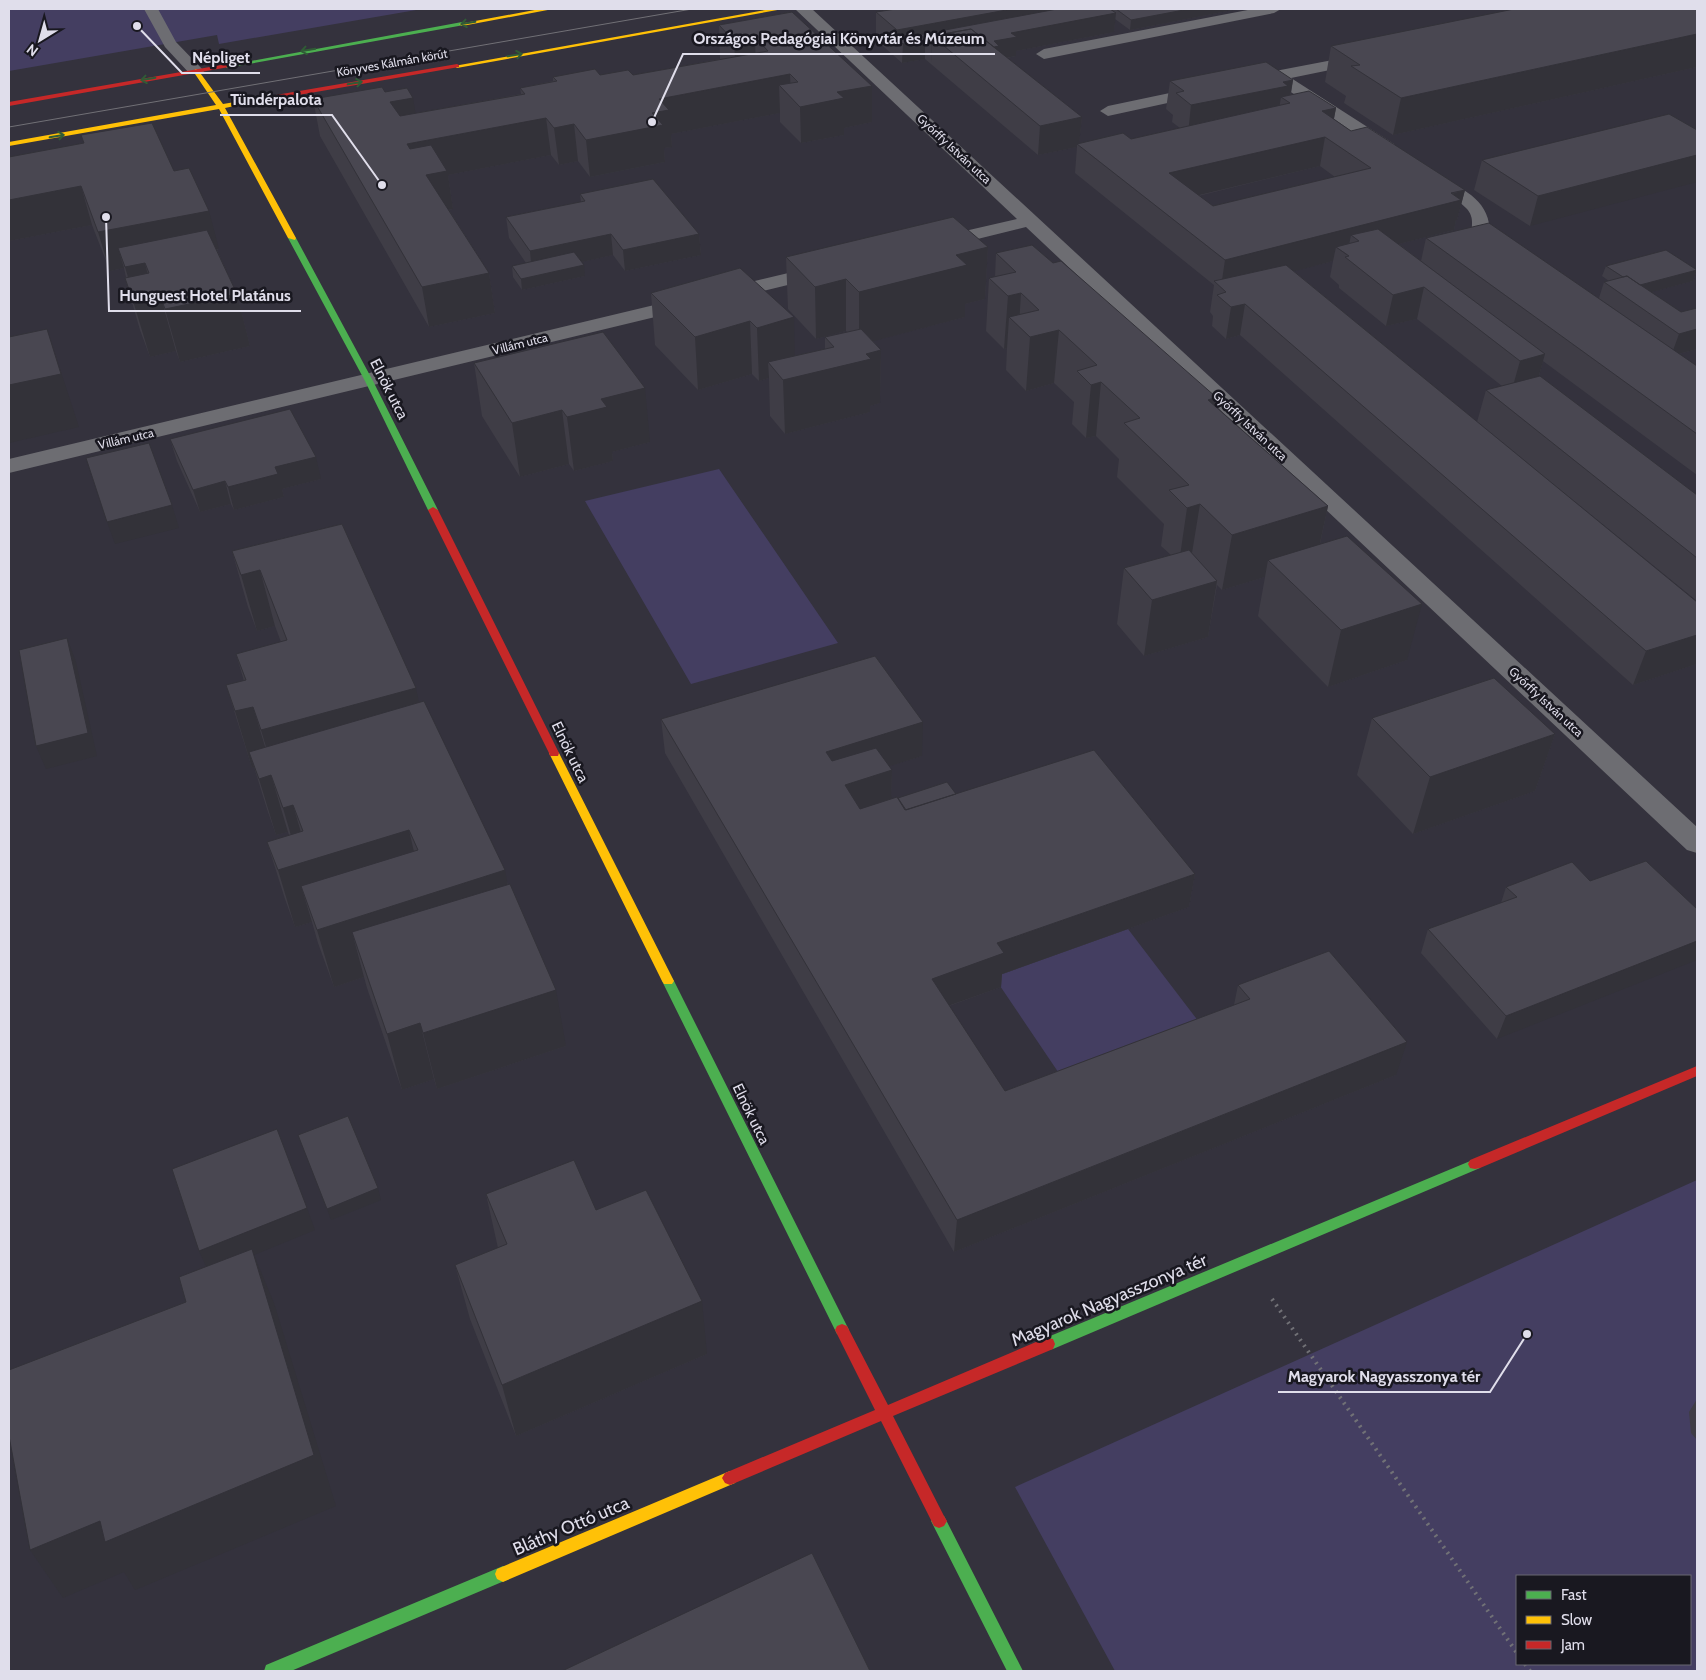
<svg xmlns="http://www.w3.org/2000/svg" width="1706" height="1680" font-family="Cabin,sans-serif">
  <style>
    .green { fill: #443e61; fill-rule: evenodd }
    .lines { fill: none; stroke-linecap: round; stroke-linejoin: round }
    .path { stroke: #717176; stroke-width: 4; stroke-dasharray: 2 5; stroke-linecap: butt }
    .lane { fill: #6d6d72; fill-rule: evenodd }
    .street { fill: #6d6d72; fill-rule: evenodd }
    .fast { fill: #4caf50; fill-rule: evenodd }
    .slow { fill: #ffc107; fill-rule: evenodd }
    .jam { fill: #c62828; fill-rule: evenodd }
    .tram { stroke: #717076; stroke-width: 1 }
    .wall { fill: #3f3d46; fill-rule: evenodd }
    .shaded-wall { fill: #333239 }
    .building { fill: #494751; stroke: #333239; fill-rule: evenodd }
    .oneway { stroke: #305c36 }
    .labels { text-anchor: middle; stroke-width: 5; stroke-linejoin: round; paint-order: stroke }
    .far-street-label { font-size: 12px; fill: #e0deeb; stroke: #191820 }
    .street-label { font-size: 15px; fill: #e0deeb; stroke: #191820 }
    .near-street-label { font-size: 18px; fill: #e0deeb; stroke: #191820 }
    .leader { fill: none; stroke: #e0deeb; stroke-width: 2 }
    .callout-dot { fill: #e0deeb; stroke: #191820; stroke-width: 2 }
    .callout-label { font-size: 16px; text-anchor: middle; font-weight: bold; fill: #e0deeb; stroke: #191820; stroke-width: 5; stroke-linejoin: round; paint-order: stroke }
  </style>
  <rect width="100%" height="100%" fill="#34323d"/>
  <path class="green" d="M9 9H422L219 44 217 35 9 71Z
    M719 469 838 643 691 684 585 501Z
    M1128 929 1215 1043 1075 1097 994 977Z
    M1697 1180V1671H1115L1015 1487ZM1517 1576H1690V1664H1517Z"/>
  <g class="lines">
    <path class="path" d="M1272 1299 1517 1653
      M1525 1664 1530 1671"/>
    <path class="lane" d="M144 9H158L176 42 204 71 202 74H190L165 47Z
      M1253 9H1281L1274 13 1044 59 1036 54 1044 49Z
      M1364 54 1369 56 1372 59 1369 62 1291 78 1394 144 1396 148 1394 152H1382L1274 81 1259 84 1251 79 1259 74Z
      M1203 86 1209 88 1211 91 1209 94 1108 116 1100 111 1108 106Z
      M1433 173 1439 174C1468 194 1492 200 1490 240L1505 252 1502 256C1494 258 1475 252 1472 242 1469 230 1477 219 1466 208 1456 198 1439 190 1427 182L1424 178 1427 174Z"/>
    <path class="street" d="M795 9H812L1697 827V853L1687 850 1026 227 937 249 930 247 928 243 930 239 1017 219Z
      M822 265 829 267 832 271 829 275 9 473V459Z"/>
    <path class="fast" d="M462 22 465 24 464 25 227 68 224 66Z
      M289 236 296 238 373 381 438 510 436 512 433 513 428 510 365 381 288 238Z
      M668 976 672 978 674 981 847 1326 849 1330 847 1334 842 1336 837 1334 662 981 664 978Z
      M1475 1159 1480 1160 1482 1164 1480 1168 1053 1349 1048 1350 1043 1349 1041 1344 1043 1339Z
      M939 1514 944 1516 1023 1671H1007L931 1521 934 1516Z
      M503 1566 509 1569 511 1574 509 1579 291 1671H264L266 1665Z"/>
    <path class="slow" d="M540 9H553L462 26 459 24Z
      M771 9H783L457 68 454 66Z
      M196 69 198 70 223 104 270 96 273 98 225 108 296 238 295 240 288 238 219 109 9 146V142L216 105 193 71Z
      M554 749 559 753 674 981 672 984H664L662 981 549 753Z
      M730 1471 735 1473 738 1478 735 1483 503 1582 497 1579 495 1574 497 1569Z"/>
    <path class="jam" d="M227 64 229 65V67L9 106V102Z
      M457 64 459 65V67L270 100 267 98 270 96Z
      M433 507 438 510 559 753 558 756H550L549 753 428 510Z
      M1697 1066V1076L1480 1168 1475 1169 1470 1168 1468 1164 1470 1160Z
      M842 1324 847 1326 888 1405 1043 1339 1048 1338 1053 1339 1055 1344 1053 1349 893 1416 944 1516 947 1521 944 1526 939 1528 934 1526 881 1421 735 1483 730 1485 725 1483 722 1478 725 1473 875 1410 835 1330 837 1326Z"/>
    <path class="tram" d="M9 127 692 9"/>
  </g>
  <path class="wall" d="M896 9H1238L1130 30 1115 19 1114 32 1016 51V56L1007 58 1082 117 1079 143 1131 139 1180 128 1172 122 1173 115 1166 109 1170 81 1293 80 1291 94 1336 108 1334 119 1351 131 1465 190 1457 220H1456L1454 230 1399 244 1421 261 1426 238 1599 298 1604 282 1609 281 1602 276 1606 266 1697 270 1693 281 1651 292 1681 312 1697 308V349L1679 354 1697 366V475L1543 361 1539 376 1697 495V601L1562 491 1697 602V664L1633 685 1240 335 1226 339 1212 326 1213 316 1210 312 1214 285 1075 173 1077 147 1038 155 925 59 902 63 876 40V12ZM1320 166 1335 177 1213 206 1198 196ZM1333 261 1330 277 1339 285V288L1386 326 1417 319 1502 386 1486 390 1477 422 1294 271Z
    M1697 9V67L1393 135 1344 103 1346 96 1325 82 1331 46Z
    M792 12 872 86V122L844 128V135L801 143 780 122V113L671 134 672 147 664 148 665 162 590 177 578 161 559 165 551 155 448 175 453 209 449 210 489 273 495 313 429 327 320 136 313 99 385 92 416 113 521 94 520 88 553 81V77L600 75H633L720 59 719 25Z
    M1697 130 1530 226 1474 190 1482 160Z
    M81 135 174 171 219 249 217 250 237 294 250 346 180 362 176 351 150 357 140 330 125 278 126 277 124 268 110 271 92 225 9 241V157L84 143Z
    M580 194 699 234 701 255 625 271 613 255 581 262 585 276 522 290 513 277 512 266 526 263 509 238 506 217 581 202Z
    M988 247 985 299 965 304V317L873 341 881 350 880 403 870 406V412L785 434 770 416 769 378 759 381 752 374 698 390 655 345 651 293 740 268 795 356 825 349V337L847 332 846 331 816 339 788 309 786 257Z
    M996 253 1214 405 1328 506 1320 544 1407 660 1328 687 1258 616 1265 577 1222 590 1217 585 1208 637 1144 656 1117 624 1124 568 1171 555 1161 546 1164 524 1117 477 1119 459 1096 436 1086 438 1072 424 1074 402 1054 383 1026 391 1006 370 1007 348 1004 349 986 331 989 278 995 277Z
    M474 363 650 442 612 452 613 461 574 471 569 464 520 477 482 416Z
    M170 439 321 479 282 489 284 497 234 510 231 504 200 512 177 461Z
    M342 524 419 703 508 884 566 1046 437 1089 434 1079 402 1090 367 988 364 977 334 987 318 943 312 922 295 927 285 899 267 842 289 835 288 832 276 835 267 809 254 767 252 768 226 685 244 681 236 654 281 642 275 626 257 631 248 607 232 551Z
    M1372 718 1555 734 1535 791 1413 834 1357 775Z
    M661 719 922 756 889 766 892 770 891 799H898V798L956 794 1195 874 1189 907 1002 974 1001 987 949 1006 1005 1091 1234 1005 1238 985 1396 1075 954 1252 665 753Z
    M1572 862 1497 1039 1421 953 1428 929 1501 903 1506 887Z
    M486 1194 596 1210 707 1354 516 1436 470 1319 455 1265 498 1248Z
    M1697 1399V1440L1691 1433 1689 1412Z"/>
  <path class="shaded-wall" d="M1012 9H1113V13H1116L1114 32 1016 51V56L999 59 932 36 931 64 932 45 925 40V59L902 63 903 44 897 39V30Z
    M1189 9H1238L1130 30 1131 20Z
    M1697 34V67L1393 135 1401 98Z
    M755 37 756 73 736 77 734 41Z
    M790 74 791 97 779 85 780 113 671 134 672 147 664 148 665 162 590 177 586 140 652 113 659 99Z
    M1293 80 1289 102 1281 97 1278 115 1188 134 1191 105Z
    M872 86V122L844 128V135L801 143 800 107 837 92Z
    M413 98 419 134 396 138 390 102Z
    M1336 108 1330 137H1325L1320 166 1166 203 1169 173 1322 111Z
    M1082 117 1079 145 1077 144V147L1038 155 1040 126Z
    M546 118 551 155 448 175 453 209 433 213 407 144Z
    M574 124 578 161 559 165 554 128Z
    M1697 155V182L1530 226 1538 196Z
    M81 186 92 225 9 241V200Z
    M1465 190 1457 220H1456L1454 230 1356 255 1359 241 1351 235 1347 255 1336 247 1333 261 1224 290 1221 287 1225 260Z
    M209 211 219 249 145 264 155 300 161 298 176 351 150 357 134 304H136L125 267 118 248 124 268 110 271 98 232Z
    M611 234 613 255 532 273 530 251Z
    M699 234 701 255 625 271 623 250Z
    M988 247 985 299 965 304V317L859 345V292L956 255Z
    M584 265 585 276 522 290 521 279Z
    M1697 270 1693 281 1633 297 1637 286Z
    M489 273 495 313 429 327 422 287Z
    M846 279V331L816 339 815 287Z
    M1424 287 1417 319 1386 326 1393 295Z
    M1021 293 1019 326 1009 317 1007 348 1004 349 1008 296Z
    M237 294 250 346 180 362 165 309Z
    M1245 304 1240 335 1226 339 1231 307Z
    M794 317 795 370 768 362 769 378 759 381 757 328Z
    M750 321 752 374 698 390 695 337Z
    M47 329 79 427 9 443V385Z
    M1697 329V349L1671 356 1679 334Z
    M1059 330 1054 383 1026 391 1030 337Z
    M881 350 880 403 870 406V412L785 434 783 380 866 354Z
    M1545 354 1536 386 1511 393 1520 361Z
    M1101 382 1096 436 1086 438 1091 385Z
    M645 388 650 442 612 452 613 461 574 471 567 417 601 399Z
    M1216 397 1207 451 1208 400Z
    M562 410 569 464 520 477 512 423Z
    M316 457 321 479 282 489 284 497 234 510 228 487 275 467Z
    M225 481 231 504 200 512 193 490Z
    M1200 504 1191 559 1179 563 1187 508Z
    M172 505 179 528 115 544 107 522Z
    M1328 506 1316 561 1268 560 1265 577 1222 590 1232 535Z
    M260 570 275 626 257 631 241 575Z
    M1217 581 1208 637 1144 656 1152 600Z
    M1422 604 1407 660 1328 687 1341 630Z
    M1697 635V664L1633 685 1646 651Z
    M67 638 76 662 97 756 46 769 36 746Z
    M416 688 428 745 278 787 261 730Z
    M253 707 270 763 249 752 254 767 252 768 235 711Z
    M923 722 922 756 826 786V752Z
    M1555 734 1535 791 1413 834 1430 777Z
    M892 770 891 804 845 819V785Z
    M271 775 288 832 276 835 259 779Z
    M293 805 309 860 409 830 422 887 301 886 312 922 295 927 278 870 299 863 283 808Z
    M505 870 516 927 352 932 364 977 334 987 317 930Z
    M1195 874 1189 907 1002 974 1001 987 931 1012 932 979 997 943Z
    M1697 941V960L1497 1039 1506 1016Z
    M556 990 566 1046 437 1089 423 1033Z
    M420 1023 434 1079 402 1090 387 1034Z
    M1407 1042 1396 1075 954 1252 957 1220Z
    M378 1188 381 1200 331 1220 327 1209Z
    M307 1208 315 1230 254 1255 274 1303 336 1506 135 1590 124 1572 63 1598 30 1550 209 1273 199 1251Z
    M702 1301 707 1354 516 1436 502 1385Z"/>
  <path class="building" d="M896 9H1012L897 30 876 12Z
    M1057 9H1110L1116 13 1011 33 1017 37 994 41 999 46 994 47 971 29 932 36V45L925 40 903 44 897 39Z
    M1116 9H1189L1131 20Z
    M1514 9H1697V34L1401 98 1351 66 1360 65 1331 46Z
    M792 12 872 86 837 92 844 98 800 107 779 85 798 82 790 74 659 99 669 110 652 113 663 125 586 140 574 124 554 128 546 118 407 144 410 149 431 145 447 171 426 175 489 273 422 287 313 99 382 87 385 92 407 88 413 98 390 102 400 116 525 94 520 88 557 81 553 77 595 69 600 75 628 70 633 75 768 51 755 37 734 41 719 25Z
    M971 29 1082 117 1040 126 932 36Z
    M1266 62 1293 80 1283 82 1288 86 1191 105 1176 93 1184 91 1170 81Z
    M1309 91 1336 108 1322 111 1351 131 1367 127 1465 190 1451 193 1461 200 1225 260 1077 144 1123 133 1131 139 1290 103 1281 97ZM1325 137 1371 168 1213 206 1169 173Z
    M1669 114 1697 130V155L1538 196 1482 160Z
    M152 123 174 171 189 168 209 211 98 232 81 186 9 200V157L84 143 81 135Z
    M653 179 699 234 623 250 611 234 530 251 506 217 585 201 580 194Z
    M953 217 988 247 956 255 967 265 859 292 846 279 815 287 786 257Z
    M1489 223 1697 366V434L1426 238Z
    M1378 229 1545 354 1520 361 1424 287 1393 295 1345 257 1349 256 1336 247 1359 241 1351 235Z
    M207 230 237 294 165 309 161 298 134 304 125 278 149 273 145 263 125 267 118 248Z
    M1032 245 1053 263 1061 261 1216 397 1208 400 1328 506 1232 535 1200 504 1187 508 1169 490 1189 485 1124 423 1140 418 1101 382 1091 385 1077 371 1097 365 1059 330 1030 337 1009 317 1039 310 1021 293 1008 296 989 278 1016 272 996 253Z
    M1666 250 1697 270 1640 285 1627 276 1623 277 1606 266Z
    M574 252 584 265 521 279 512 266Z
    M1286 265 1697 602V635L1646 651 1245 304 1231 307 1217 295 1226 292 1214 281Z
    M740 268 794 317 757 328 750 321 695 337 651 293Z
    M1627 276 1681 312 1697 308V329L1679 334 1604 282Z
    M47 329 61 374 9 385V337Z
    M861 329 881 350 866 354 871 359 783 380 768 362 834 347 825 337Z
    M603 332 645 388 601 399 607 407 567 417 562 410 512 423 474 363Z
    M1540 376 1697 495V558L1486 390Z
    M290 409 316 457 275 467 278 474 228 487 225 481 193 490 170 439Z
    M149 443 172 505 107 522 86 458Z
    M342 524 416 688 261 730 253 707 235 711 226 685 246 680 236 654 287 640 260 570 241 575 232 551Z
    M1347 536 1422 604 1341 630 1268 560Z
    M1189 550 1217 581 1152 600 1124 568Z
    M67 638 88 733 36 746 19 650Z
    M875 656 923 722 826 752 832 761 876 748 892 770 845 785 860 809 897 797 905 810 1094 750 1195 874 997 943 1004 953 932 979 1005 1091 1250 999 1238 985 1329 951 1407 1042 957 1220 661 719Z
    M1494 678 1555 734 1430 777 1372 718Z
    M424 701 505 870 317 930 301 886 418 850 409 830 278 870 267 842 303 831 293 805 283 808 271 775 259 779 249 752Z
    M947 782 956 794 906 810 898 798Z
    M1646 861 1697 909V941L1506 1016 1428 929 1517 897 1506 887 1572 862 1590 881Z
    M510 884 556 990 423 1033 420 1023 387 1034 352 932Z
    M348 1116 378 1188 327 1209 298 1135Z
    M277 1129 307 1208 199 1251 172 1169Z
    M574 1160 596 1210 646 1190 702 1301 502 1385 455 1265 507 1244 486 1194Z
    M252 1249 314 1455 105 1542 100 1521 30 1550 9 1436V1370L186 1302 179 1277Z
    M812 1553 870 1671H562Z"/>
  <defs><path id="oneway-shaft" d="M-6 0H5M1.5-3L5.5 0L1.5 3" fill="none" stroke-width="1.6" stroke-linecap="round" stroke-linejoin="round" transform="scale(1.25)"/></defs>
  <g class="oneway">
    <use href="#oneway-shaft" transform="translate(468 23) rotate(170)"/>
    <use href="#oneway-shaft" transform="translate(308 50) rotate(170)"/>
    <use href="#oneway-shaft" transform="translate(515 55) rotate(-10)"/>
    <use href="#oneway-shaft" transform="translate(148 79) rotate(170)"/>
    <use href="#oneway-shaft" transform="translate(355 83) rotate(-10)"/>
    <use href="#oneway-shaft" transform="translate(57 136) rotate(-10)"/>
  </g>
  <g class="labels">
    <g class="far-street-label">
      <text transform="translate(392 63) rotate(-10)" y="4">Könyves Kálmán körút</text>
      <text transform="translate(954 149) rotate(43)" y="4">Győrffy István utca</text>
      <text transform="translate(520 344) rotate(-14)" y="4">Villám utca</text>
      <text transform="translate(1250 426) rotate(43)" y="4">Győrffy István utca</text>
      <text transform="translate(126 439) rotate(-13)" y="4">Villám utca</text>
      <text transform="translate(1546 702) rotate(43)" y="4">Győrffy István utca</text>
    </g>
    <g class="street-label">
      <text transform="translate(389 389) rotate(63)" y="5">Elnök utca</text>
      <text transform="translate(570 752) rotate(64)" y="5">Elnök utca</text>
      <text transform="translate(751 1114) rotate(64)" y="5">Elnök utca</text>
    </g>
    <g class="near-street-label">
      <text transform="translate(1109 1300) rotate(-23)" y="6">Magyarok Nagyasszonya tér</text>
      <text transform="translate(571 1526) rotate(-23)" y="6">Bláthy Ottó utca</text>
    </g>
  </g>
  <path class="leader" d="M652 122L683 54H995M137 26L182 73H260M382 185L332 115H220M106 217L109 311H301M1527 1334L1490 1392H1278"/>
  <g class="callout-dot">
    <circle cx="652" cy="122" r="5"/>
    <circle cx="137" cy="26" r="5"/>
    <circle cx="382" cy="185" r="5"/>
    <circle cx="106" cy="217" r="5"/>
    <circle cx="1527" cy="1334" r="5"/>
  </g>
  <g class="callout-label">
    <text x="839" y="44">Országos Pedagógiai Könyvtár és Múzeum</text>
    <text x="221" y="63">Népliget</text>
    <text x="276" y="105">Tündérpalota</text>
    <text x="205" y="301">Hunguest Hotel Platánus</text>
    <text x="1384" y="1382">Magyarok Nagyasszonya tér</text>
  </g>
  <rect width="1706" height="1680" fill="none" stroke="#e0deeb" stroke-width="20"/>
  <rect x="1516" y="1575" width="175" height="90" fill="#191820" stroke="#696771"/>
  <rect x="1526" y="1591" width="25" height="8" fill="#4caf50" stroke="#696771"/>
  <text x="1561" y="1600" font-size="15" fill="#e0deeb">Fast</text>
  <rect x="1526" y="1616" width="25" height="8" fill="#ffc107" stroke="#696771"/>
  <text x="1561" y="1625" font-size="15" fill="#e0deeb">Slow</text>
  <rect x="1526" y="1641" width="25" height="8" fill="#c62828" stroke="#696771"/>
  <text x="1561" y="1650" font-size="15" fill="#e0deeb">Jam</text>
  <g transform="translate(40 40) rotate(217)" stroke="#191820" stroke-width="4" paint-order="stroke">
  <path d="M0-4L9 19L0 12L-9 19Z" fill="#e0deeb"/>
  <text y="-8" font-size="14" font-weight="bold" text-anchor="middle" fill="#e0deeb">N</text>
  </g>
</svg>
